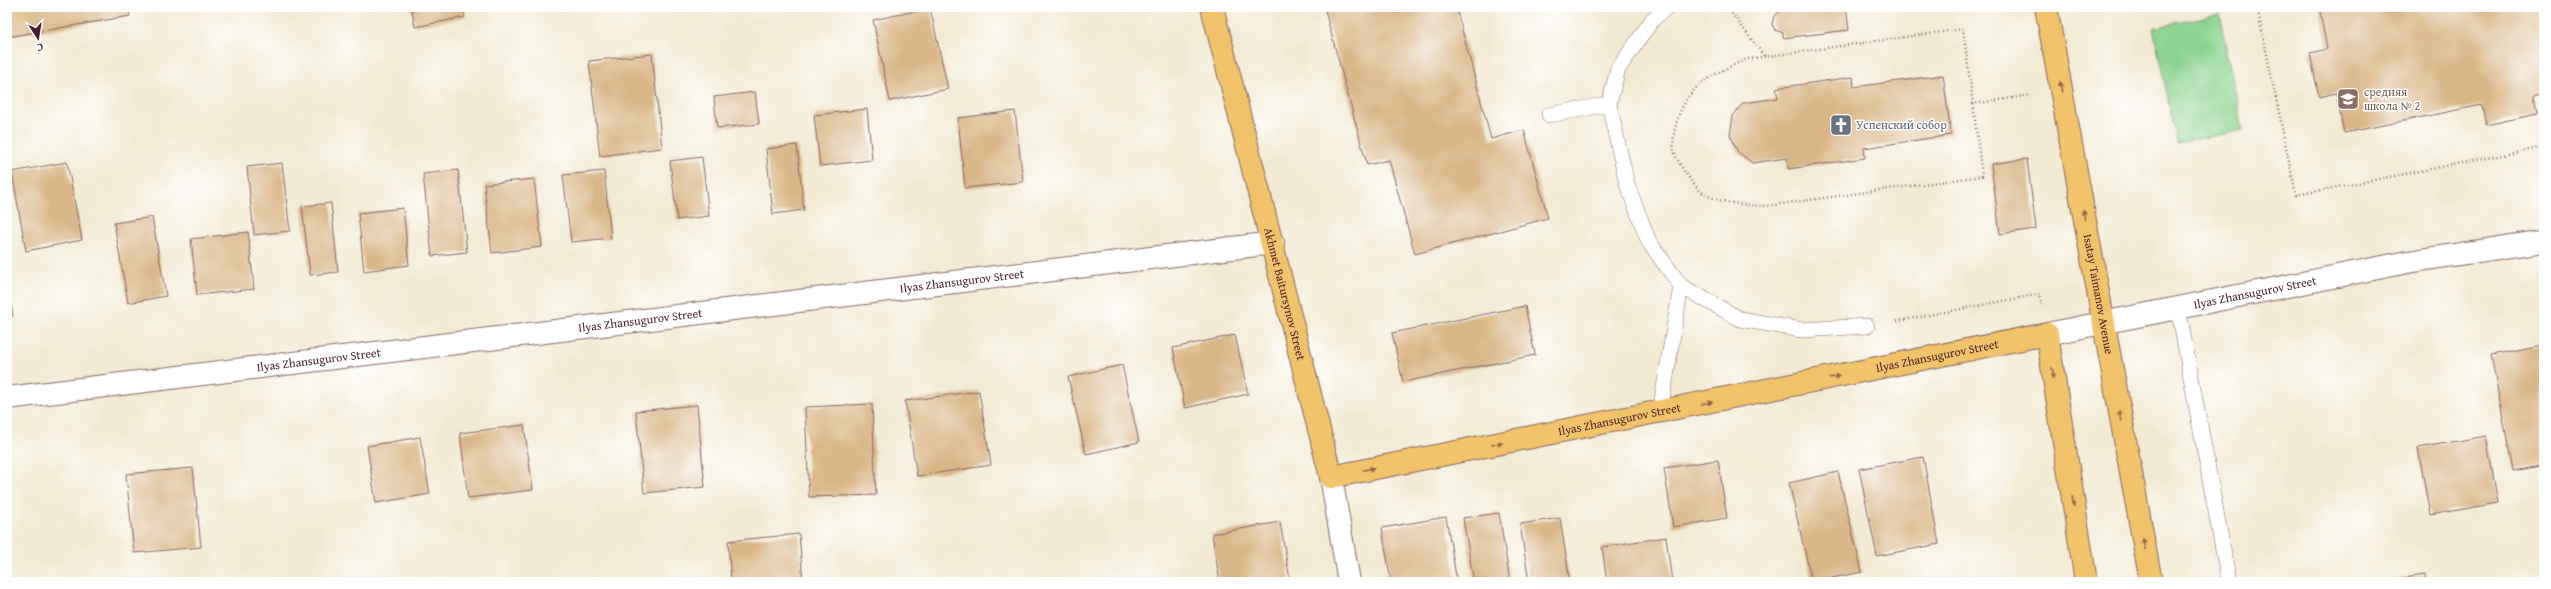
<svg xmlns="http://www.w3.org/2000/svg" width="2551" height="589" font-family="'Gentium Book Plus',serif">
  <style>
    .green { fill: #8cd48f; stroke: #6b7a5d }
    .building { fill: #dab788 }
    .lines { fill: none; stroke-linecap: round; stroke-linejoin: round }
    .lane-casing { stroke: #856665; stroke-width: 16 }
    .street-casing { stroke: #856665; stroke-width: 24 }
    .primary-casing { stroke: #856665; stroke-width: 24 }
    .path { stroke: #856665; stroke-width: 2.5; stroke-dasharray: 1 3; stroke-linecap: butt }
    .lane { stroke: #fff; stroke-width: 15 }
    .street { stroke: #fff; stroke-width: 22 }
    .primary { stroke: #f1c36a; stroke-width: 22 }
    .oneway { fill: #956947 }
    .labels { text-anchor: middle; stroke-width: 3; stroke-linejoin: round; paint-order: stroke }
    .education-label { font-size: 12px; fill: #785e54; stroke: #fff; text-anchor: start }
    .worship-label { font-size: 12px; fill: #5b616d; stroke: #fff; text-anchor: start }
    .street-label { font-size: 12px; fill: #4a1f2b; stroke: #fff }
  </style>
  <rect width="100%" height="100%" fill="#fff"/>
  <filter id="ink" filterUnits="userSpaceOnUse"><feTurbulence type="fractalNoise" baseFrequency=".025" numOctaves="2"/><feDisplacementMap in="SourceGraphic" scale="8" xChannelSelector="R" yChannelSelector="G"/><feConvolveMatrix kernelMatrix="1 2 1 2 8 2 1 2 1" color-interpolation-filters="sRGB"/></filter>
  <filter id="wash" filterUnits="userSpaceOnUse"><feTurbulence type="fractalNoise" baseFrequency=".012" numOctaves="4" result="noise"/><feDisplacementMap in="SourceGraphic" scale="16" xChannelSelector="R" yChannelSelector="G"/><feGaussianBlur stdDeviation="0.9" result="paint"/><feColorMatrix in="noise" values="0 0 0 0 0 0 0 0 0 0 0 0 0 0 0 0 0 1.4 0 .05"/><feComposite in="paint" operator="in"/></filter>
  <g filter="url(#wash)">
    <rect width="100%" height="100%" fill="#f2ead2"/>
    <path class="green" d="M2219 14 2243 130 2177 143 2153 28Z"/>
    <g id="blocks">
      <path class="building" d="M7 7H128L130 16 7 37Z
        M411 7H463L465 17 415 27Z
        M1324 7H1456L1491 139 1524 130 1548 218 1415 254 1389 160 1367 165Z
        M1779 7H1846L1849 30 1783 38V33L1775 30 1772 24 1774 16 1780 12Z
        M2319 7H2544V93L2534 96 2537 114 2486 125 2482 105 2344 133 2336 93 2319 97 2310 53 2327 49Z
        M930 8 948 89 890 101 873 20Z
        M652 54 662 148 600 156 589 61Z
        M1943 75 1951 135 1864 148 1865 158 1788 169 1787 158 1752 163 1738 152 1730 135 1733 116 1743 103 1778 98 1776 88 1853 77 1854 87Z
        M755 92 759 124 717 128 714 97Z
        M867 109 872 160 820 166 814 115Z
        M1015 111 1023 182 965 188 958 118Z
        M797 145 804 210 773 214 766 149Z
        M702 157 709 216 677 220 670 161Z
        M2027 159 2036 229 2000 234 1991 164Z
        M67 162 82 240 26 251 12 172Z
        M282 163 290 231 254 235 247 167Z
        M458 170 467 252 432 256 423 174Z
        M604 171 611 238 571 242 563 175Z
        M534 179 542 247 492 253 484 184Z
        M331 203 338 272 310 275 302 206Z
        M403 208 409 265 364 271 358 213Z
        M152 217 166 296 128 303 114 223Z
        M248 232 254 289 197 295 191 239Z
        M7 277 13 316 7 317Z
        M1525 306 1535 355 1403 382 1392 333Z
        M1235 335 1248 394 1185 408 1173 348Z
        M2543 345 2544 465 2513 471 2491 355Z
        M1122 365 1139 442 1086 454 1068 377Z
        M979 391 991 465 917 476 905 401Z
        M872 404 876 495 809 497 805 407Z
        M697 405 705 487 644 493 636 411Z
        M524 425 533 490 468 498 460 433Z
        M2486 436 2498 503 2430 515 2418 448Z
        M420 437 430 494 376 503 367 446Z
        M1923 457 1939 544 1877 556 1859 469Z
        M1718 460 1727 518 1673 527 1664 468Z
        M193 468 201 547 134 553 126 474Z
        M1838 472 1862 572 1812 582 1789 483Z
        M1499 513 1510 582H1474L1463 518Z
        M1446 517 1457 582H1391L1382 528Z
        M1560 518 1570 582H1529L1520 524Z
        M1280 522 1290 580 1220 582 1212 534Z
        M799 534 803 582H731L728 541Z
        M1666 537 1672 582H1607L1602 547Z
        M2425 575 2426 582H2380V581Z"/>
    </g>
  </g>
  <g filter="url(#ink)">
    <use href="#blocks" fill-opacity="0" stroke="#856665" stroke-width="1"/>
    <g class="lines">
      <g class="lane-casing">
        <path id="lane" d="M1549 115 1609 104
          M1681 286 1740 319 1802 330 1867 326
          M2178 307 2229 582
          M1660 412 1681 286 1649 242 1627 184 1609 104 1618 69 1653 19 1667 7"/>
      </g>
      <g class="street-casing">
        <g id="street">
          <path id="s1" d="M2047 334 2408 262 2544 241"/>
          <path id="s2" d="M7 398 1273 243"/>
          <path d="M1331 477 1349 582"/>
        </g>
      </g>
      <g class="primary-casing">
        <g id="primary">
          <path id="s3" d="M1212 7 1331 477 2047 334 2086 582"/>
          <path id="s4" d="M2046 7 2151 582"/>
        </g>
      </g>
      <path class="path" d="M1727 7 1765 57
        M2257 7 2296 195 2544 147
        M1973 104 1982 176 1766 206C1745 205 1725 204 1706 195 1696 190 1677 163 1674 151 1671 135 1679 109 1689 96 1702 78 1727 68 1747 59L1963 29 1973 104 2031 95
        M1893 322 2040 294 2042 305"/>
      <use href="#lane" class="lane"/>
      <use href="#street" class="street"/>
      <use href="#primary" class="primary"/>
    </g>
    <defs><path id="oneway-solid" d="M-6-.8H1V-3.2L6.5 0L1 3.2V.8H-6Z"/></defs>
    <g class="oneway">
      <use href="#oneway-solid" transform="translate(2061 87) rotate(-100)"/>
      <use href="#oneway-solid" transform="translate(2084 215) rotate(-100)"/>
      <use href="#oneway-solid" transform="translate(2053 373) rotate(81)"/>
      <use href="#oneway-solid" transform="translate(1834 377) rotate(-11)"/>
      <use href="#oneway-solid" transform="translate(1707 403) rotate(-11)"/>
      <use href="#oneway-solid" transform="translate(2120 416) rotate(-100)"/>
      <use href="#oneway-solid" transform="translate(1497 444) rotate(-11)"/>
      <use href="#oneway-solid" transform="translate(1369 469) rotate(-11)"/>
      <use href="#oneway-solid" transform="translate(2073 501) rotate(81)"/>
      <use href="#oneway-solid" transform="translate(2144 544) rotate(-100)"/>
    </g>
  </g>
  <defs>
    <g id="school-square" transform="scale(1.15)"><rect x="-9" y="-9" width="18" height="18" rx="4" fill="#8d6e63" stroke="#fff"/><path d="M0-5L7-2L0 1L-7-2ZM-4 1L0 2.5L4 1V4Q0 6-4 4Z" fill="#fff"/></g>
    <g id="church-square" transform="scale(1.15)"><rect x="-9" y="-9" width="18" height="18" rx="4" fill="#6b7280" stroke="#fff"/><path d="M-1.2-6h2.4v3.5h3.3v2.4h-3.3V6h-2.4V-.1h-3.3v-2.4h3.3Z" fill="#fff"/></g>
  </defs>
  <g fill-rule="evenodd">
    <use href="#school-square" x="2348" y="99"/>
    <use href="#church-square" x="1841" y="125"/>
  </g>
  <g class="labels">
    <g class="education-label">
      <text x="2364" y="96">cредняя<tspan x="2364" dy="14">школа № 2</tspan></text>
    </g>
    <g class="worship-label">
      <text x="1856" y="129">Успенский собор</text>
    </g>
    <g class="street-label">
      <text dy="4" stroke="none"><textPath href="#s2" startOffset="962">Ilyas Zhansugurov Street</textPath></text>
      <text dy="4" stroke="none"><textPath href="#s1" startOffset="212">Ilyas Zhansugurov Street</textPath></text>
      <text dy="4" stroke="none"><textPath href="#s3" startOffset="296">Akhmet Baitursynov Street</textPath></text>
      <text dy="4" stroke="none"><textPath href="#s4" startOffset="292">Isatay Taimanov Avenue</textPath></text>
      <text dy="4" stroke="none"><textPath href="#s2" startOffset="638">Ilyas Zhansugurov Street</textPath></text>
      <text dy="4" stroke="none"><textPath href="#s3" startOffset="1103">Ilyas Zhansugurov Street</textPath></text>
      <text dy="4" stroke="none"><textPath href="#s2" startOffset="314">Ilyas Zhansugurov Street</textPath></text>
      <text dy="4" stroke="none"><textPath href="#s3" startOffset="779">Ilyas Zhansugurov Street</textPath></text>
    </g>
  </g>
  <rect width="2551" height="589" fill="none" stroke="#fff" stroke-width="24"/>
  <g transform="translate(38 38) rotate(168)" stroke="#ffffff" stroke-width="3" paint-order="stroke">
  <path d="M0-3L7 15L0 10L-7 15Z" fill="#4a1f2b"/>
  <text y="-6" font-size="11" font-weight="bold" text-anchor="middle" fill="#4a1f2b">С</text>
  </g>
</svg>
